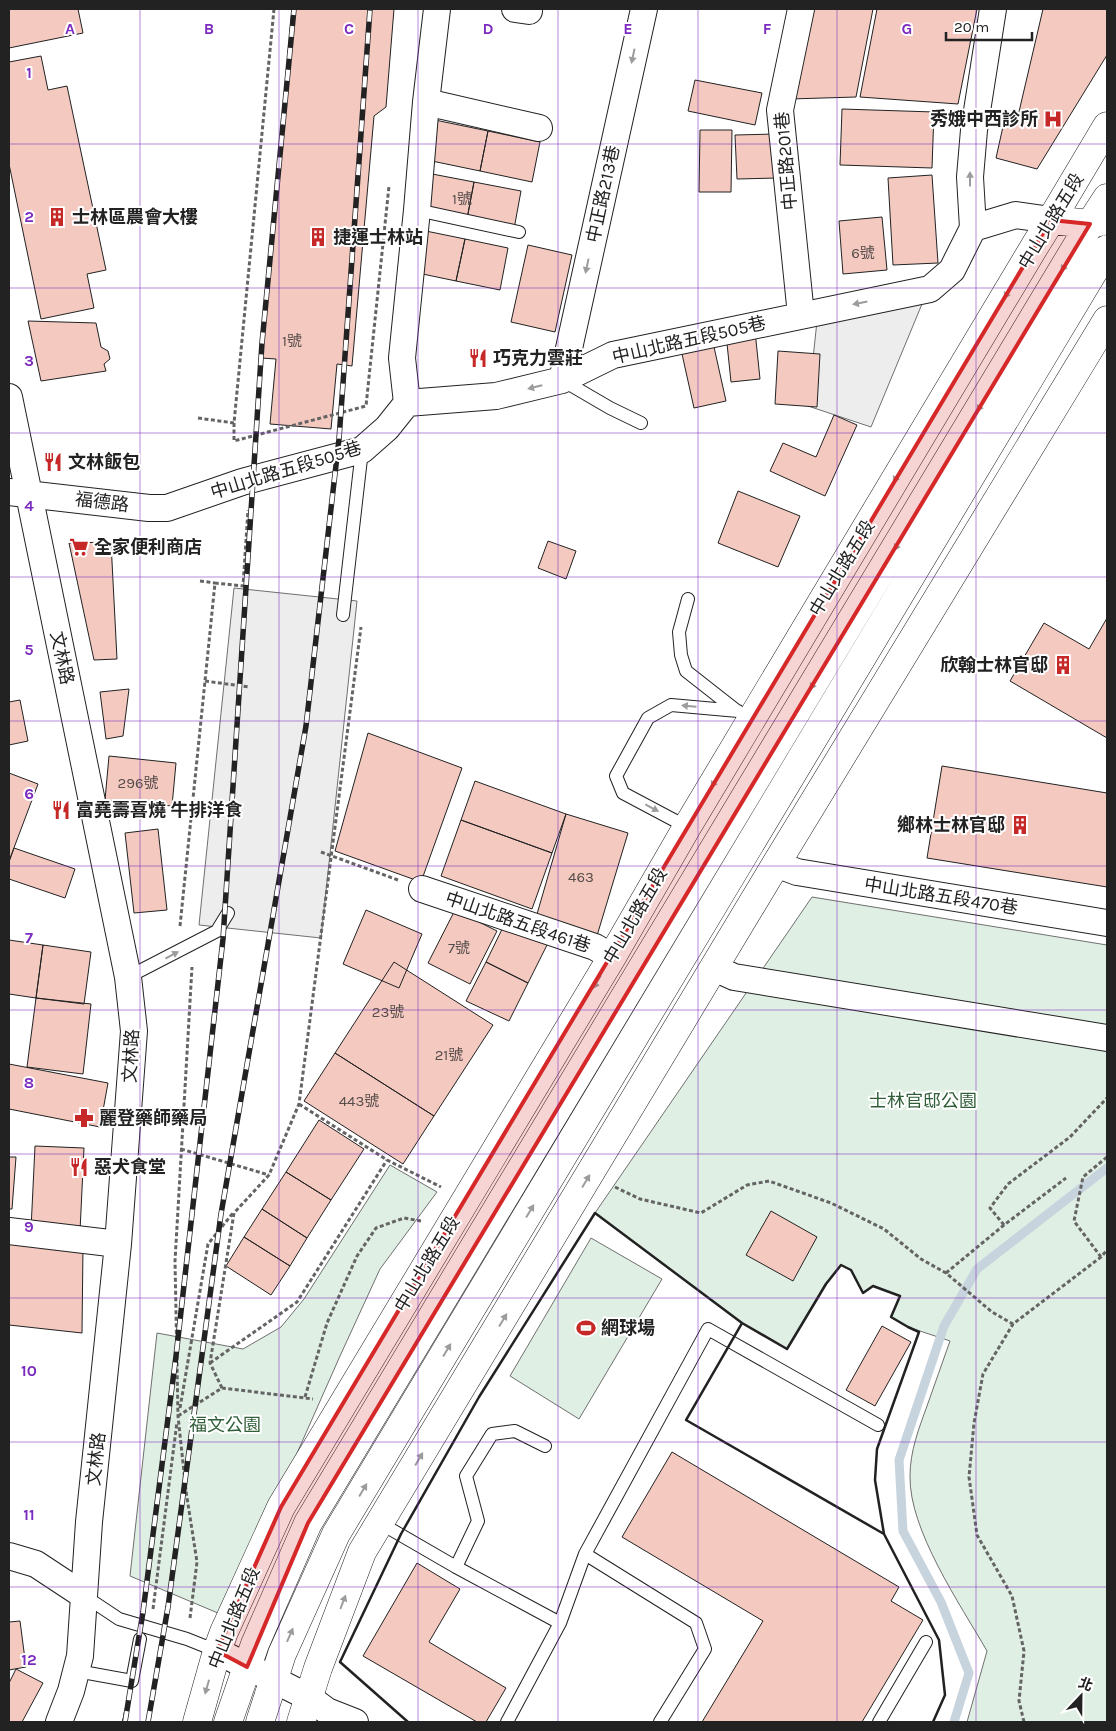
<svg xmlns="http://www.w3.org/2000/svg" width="1116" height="1731" font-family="Karla,'Noto Sans TC',sans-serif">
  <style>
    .green { fill: #e0efe3; stroke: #6f6f6f }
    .parking { fill: #ededed; stroke: #6f6f6f }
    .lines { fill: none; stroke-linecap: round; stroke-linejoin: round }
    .stream { stroke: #c7d3dd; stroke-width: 9 }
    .building { fill: #f3c9c0; stroke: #222 }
    .lane-casing { stroke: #222; stroke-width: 14 }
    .street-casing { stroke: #222; stroke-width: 28 }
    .secondary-casing { stroke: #222; stroke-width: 29 }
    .primary-casing { stroke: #222; stroke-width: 29 }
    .path { stroke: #646464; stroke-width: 3; stroke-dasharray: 4 2.5; stroke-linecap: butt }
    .lane { stroke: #fff; stroke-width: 12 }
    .street { stroke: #fff; stroke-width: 26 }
    .secondary { stroke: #fff; stroke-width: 28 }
    .primary { stroke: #fff; stroke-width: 28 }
    .rail-casing { stroke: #222; stroke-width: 5.5 }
    .rail { stroke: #fff; stroke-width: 4; stroke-dasharray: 11; stroke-linecap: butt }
    .wall { stroke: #222; stroke-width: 2.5 }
    .oneway { fill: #9c9c9c }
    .marked { fill: #d62828; fill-opacity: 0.2; stroke: #d62828; stroke-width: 4; stroke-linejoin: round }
    .grid { fill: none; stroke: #7b2cbf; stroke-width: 1; stroke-opacity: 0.55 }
    .labels { text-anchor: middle; stroke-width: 4; stroke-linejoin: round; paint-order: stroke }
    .number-label { font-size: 15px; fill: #564c4a }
    .poi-label { font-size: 18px; font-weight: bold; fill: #222; stroke: #fff; text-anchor: start }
    .street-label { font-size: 18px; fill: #222; stroke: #fff }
    .park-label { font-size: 18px; fill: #2f5e38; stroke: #fff }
    .grid-label { font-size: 16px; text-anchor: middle; font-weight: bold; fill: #7b2cbf; stroke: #fff; stroke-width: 4; stroke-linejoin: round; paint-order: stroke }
  </style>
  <rect width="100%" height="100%" fill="#fff"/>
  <path class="green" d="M812 897 1107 945V1722H967L987 1651C960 1604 909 1530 910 1476 910 1451 919 1428 927 1406 935 1384 942 1363 950 1341L908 1327 891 1317 900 1296 873 1286 863 1293 851 1270 841 1265 825 1284 787 1349 742 1323 595 1213Z
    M390 1165 437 1192 380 1269 340 1356 225 1616 130 1576 157 1333 243 1349 281 1327 304 1299Z
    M591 1238 662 1279 579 1419 510 1376Z"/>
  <path class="parking" d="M922 304 871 427 808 406 817 321Z
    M234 588 357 601 321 938 199 925Z"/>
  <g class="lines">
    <path class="stream" d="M954 1722 969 1673 941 1602 903 1531 899 1460 944 1326 977 1269 1107 1168"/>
  </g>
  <path class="building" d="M9 9H78L83 33 9 48Z
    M292 9H394L386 107 374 116 352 366 337 364 331 429 270 424 276 359 261 358Z
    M809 9H873L856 97 790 99Z
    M877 9H977L958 104 860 97Z
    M1043 9H1107V55L1037 169 996 158 1006 113 1018 116Z
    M41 56 48 90 67 86 106 270 87 274 94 308 41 319 9 164V62Z
    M695 80 762 93 755 125 688 111Z
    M842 109 934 112 932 168 840 165Z
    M435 120 488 131 480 171 427 160Z
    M700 130H732L731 192H699Z
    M488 131 540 142 532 182 480 171Z
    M776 134 778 178 737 179 735 135Z
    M427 173 474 182 467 219 420 211Z
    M932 175 938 263 893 265 888 178Z
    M474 182 521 191 514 229 467 219Z
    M882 217 887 270 843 274 839 221Z
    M421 230 465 239 456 281 413 272Z
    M465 239 508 248 500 290 456 281Z
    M528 245 572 255 555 332 511 322Z
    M28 321 96 323 101 347 108 351 110 359 104 364 106 371 41 381Z
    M755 331 760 379 731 382 726 334Z
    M712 338 726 401 694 408 680 345Z
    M778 351 820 354 817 407 775 404Z
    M834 415 857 425 825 496 770 471 783 443 816 457Z
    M738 491 800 516 778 567 718 543Z
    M548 541 576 551 566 579 538 568Z
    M111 542 117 659 94 660 69 543Z
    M1107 618V738L1010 681 1044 623 1089 649Z
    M129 689 123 736 106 739 100 692Z
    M20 700 28 741 9 745V702Z
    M368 733 462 768 421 882 335 851Z
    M109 756 176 763 172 806 105 800Z
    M942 766 1107 793V887L927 858Z
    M9 773 38 784 9 861Z
    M475 781 566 814 552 853 461 820Z
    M566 814 628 833 596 939 535 921Z
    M461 820 552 853 532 909 441 876Z
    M158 829 167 910 134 913 125 833Z
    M14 848 75 869 65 898 9 879V862Z
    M366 910 422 934 399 988 343 964Z
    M455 910 497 931 470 984 428 963Z
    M507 919 549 941 528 983 486 962Z
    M9 940 43 945 36 998 9 994Z
    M43 945 91 952 84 1004 36 998Z
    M394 962 493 1025 434 1116 335 1053Z
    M486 962 528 983 509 1021 466 1001Z
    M36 998 91 1004 83 1074 27 1067Z
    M335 1053 434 1116 403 1164 304 1101Z
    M9 1064 108 1083 100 1127 9 1109Z
    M319 1120 364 1149 331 1200 286 1172Z
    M35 1146 84 1148 80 1231 31 1229Z
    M9 1157H16L12 1209H9Z
    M286 1172 331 1200 307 1238 262 1209Z
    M262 1209 307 1238 290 1266 244 1237Z
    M771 1211 817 1237 793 1281 746 1255Z
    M244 1237 290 1266 271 1295 226 1266Z
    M9 1242 83 1247 82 1333 9 1325Z
    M882 1326 911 1342 875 1406 846 1390Z
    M672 1452 899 1587 891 1601 923 1620 862 1722H702L763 1621 622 1537Z
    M417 1563 460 1589 429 1642 506 1688 486 1722H477L363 1656Z
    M20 1621 26 1667 9 1670V1622Z
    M16 1669 43 1683 22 1722H9V1683Z"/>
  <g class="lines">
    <g class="lane-casing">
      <path id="lane" d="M417 210 519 232
        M562 380 610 408 641 423
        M688 599 679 632 681 655 686 671 737 711
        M343 615 362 450
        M687 827 623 793 616 776 648 718 671 705 738 711
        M128 977 217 931 228 913
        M545 1446 515 1431 492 1434 466 1476 478 1521 456 1567 560 1623
        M380 1523 456 1567
        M585 1554 696 1623 705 1649 660 1722
        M83 1595 119 1619 187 1639 217 1651
        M77 1671 132 1681 140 1639
        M507 1722 560 1623 585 1554 708 1329 878 1425
        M879 1722 926 1642"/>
    </g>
    <g class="street-casing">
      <path id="street" d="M515 9 529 11V9
        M426 102 539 128
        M973 228 970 177 974 130 993 9
        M801 315 780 110 801 9
        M562 380 644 9
        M9 397 128 977 134 1031 118 1244 89 1522 80 1656 71 1691 59 1722
        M407 403 402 358 417 210 426 102 437 9
        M9 492 149 508H167L242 482 362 450 387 428 407 403 496 396 562 380 613 355 930 289 952 270 973 228 1016 215 1051 220
        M776 864 797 872 1107 923
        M422 889 595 947 612 957
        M714 968 734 977 1107 1038
        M9 1231 118 1244
        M9 1556 36 1564 83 1595
        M217 1651 308 1697 327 1711 355 1722"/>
    </g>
    <g class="secondary-casing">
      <path id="secondary" d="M1051 220 1107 126
        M1090 224 1107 198"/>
    </g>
    <g class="primary-casing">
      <path id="primary" d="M197 1722 217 1651 224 1632 281 1507 612 957 687 827 1036 244 1051 220 1090 224 1107 220
        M228 1722 255 1644 308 1523 1090 224
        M260 1722 282 1654 336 1534 1107 249
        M301 1722 318 1668 362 1552 776 864 1107 320"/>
    </g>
    <path class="path" d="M274 9 234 423V441L366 406 389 186
      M198 418 234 423
      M200 581 215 583
      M205 681 249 687
      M192 807 237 814
      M321 852 398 880
      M180 926 215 583 243 586 248 510
      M299 1104 387 1160 441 1187
      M181 1149 269 1175
      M615 1187 640 1199 701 1213 747 1185 769 1181 831 1203 884 1229 921 1259 946 1273 992 1312 1013 1324
      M1004 1225 990 1208 1008 1184 1070 1137 1107 1098
      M1101 1257 1074 1221 1083 1177 1107 1157
      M946 1273 1004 1225 1066 1178
      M210 1363 297 1302 387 1160
      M222 1388 210 1363 234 1213 269 1175 299 1104 361 627
      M305 1397 327 1323 357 1256 376 1228 404 1218 421 1221
      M180 1408 208 1244 233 1213
      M178 1416 222 1388 313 1399
      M153 1609 177 1422
      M190 1618 197 1562 186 1491 178 1416 175 1261 192 967
      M123 1722 128 1701
      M1024 1722 1019 1701 1024 1651 1012 1596 977 1535 969 1477 974 1423 983 1374 1013 1324 1101 1257 1107 1250"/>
    <use href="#lane" class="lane"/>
    <use href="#street" class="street"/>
    <use href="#secondary" class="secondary"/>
    <use href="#primary" class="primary"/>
    <g class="rail-casing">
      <path id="rail" d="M125 1722 143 1612 176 1356 223 939 262 343 294 9
        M148 1722 168 1607 221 1214 306 726 339 439 370 9"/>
    </g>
    <use href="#rail" class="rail"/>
    <path class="wall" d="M841 1265 851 1270 863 1293 873 1286 900 1296 891 1317 908 1327 919 1332 877 1449 875 1480 884 1534 686 1420 742 1323 787 1349 826 1284Z
      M408 1722 340 1662 401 1534 479 1397 595 1213 742 1323 787 1349 826 1284 841 1265 851 1270 863 1293 873 1286 900 1296 891 1317 908 1327 919 1332 877 1449 875 1480 884 1534 939 1640 945 1695 933 1722"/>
  </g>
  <defs><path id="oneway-solid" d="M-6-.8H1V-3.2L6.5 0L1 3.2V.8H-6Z" transform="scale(1.25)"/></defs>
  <g class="oneway">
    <use href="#oneway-solid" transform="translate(633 56) rotate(102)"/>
    <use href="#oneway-solid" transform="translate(970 179) rotate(-90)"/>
    <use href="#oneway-solid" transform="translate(1065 265) rotate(121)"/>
    <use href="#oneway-solid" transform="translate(587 266) rotate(102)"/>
    <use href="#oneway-solid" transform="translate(1008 292) rotate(121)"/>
    <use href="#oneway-solid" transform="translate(860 303) rotate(169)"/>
    <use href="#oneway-solid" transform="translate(535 387) rotate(166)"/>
    <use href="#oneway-solid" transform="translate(981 405) rotate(121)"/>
    <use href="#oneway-solid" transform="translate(897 476) rotate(121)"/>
    <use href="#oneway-solid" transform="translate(898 544) rotate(121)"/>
    <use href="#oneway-solid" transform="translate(814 683) rotate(121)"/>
    <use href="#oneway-solid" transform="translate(689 706) rotate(-175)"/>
    <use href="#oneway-solid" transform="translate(715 781) rotate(121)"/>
    <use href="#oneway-solid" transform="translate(652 808) rotate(28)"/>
    <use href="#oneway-solid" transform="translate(172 955) rotate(-28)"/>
    <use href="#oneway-solid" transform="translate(597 982) rotate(121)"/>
    <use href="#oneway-solid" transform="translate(586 1181) rotate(-59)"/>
    <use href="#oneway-solid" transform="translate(530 1211) rotate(-59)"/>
    <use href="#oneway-solid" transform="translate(503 1320) rotate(-59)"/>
    <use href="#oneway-solid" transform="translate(447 1350) rotate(-59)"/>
    <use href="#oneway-solid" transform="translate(419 1459) rotate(-59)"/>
    <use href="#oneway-solid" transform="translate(363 1490) rotate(-59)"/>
    <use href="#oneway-solid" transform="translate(343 1602) rotate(-69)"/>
    <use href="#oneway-solid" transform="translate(290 1635) rotate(-66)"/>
    <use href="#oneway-solid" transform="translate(207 1687) rotate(106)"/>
  </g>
  <path class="marked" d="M1051 220 1090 224 308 1523 247 1667 217 1651 281 1507Z"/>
  <path class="grid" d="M140 9V1722M279 9V1722M418 9V1722M558 9V1722M698 9V1722M837 9V1722M976 9V1722M9 144H1107M9 288H1107M9 433H1107M9 577H1107M9 721H1107M9 866H1107M9 1010H1107M9 1154H1107M9 1298H1107M9 1442H1107M9 1587H1107"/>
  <defs>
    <g id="hospital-bare" transform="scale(1.5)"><path d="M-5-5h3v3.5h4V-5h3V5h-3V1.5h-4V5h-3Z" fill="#c62828" stroke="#fff" stroke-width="2.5" paint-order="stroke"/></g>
    <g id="building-bare" transform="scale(1.5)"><path d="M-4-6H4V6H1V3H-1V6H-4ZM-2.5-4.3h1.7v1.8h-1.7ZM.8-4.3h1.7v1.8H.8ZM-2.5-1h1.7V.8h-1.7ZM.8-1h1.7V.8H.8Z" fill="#c62828" stroke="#fff" stroke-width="2.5" paint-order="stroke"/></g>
    <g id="restaurant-bare" transform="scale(1.5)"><path d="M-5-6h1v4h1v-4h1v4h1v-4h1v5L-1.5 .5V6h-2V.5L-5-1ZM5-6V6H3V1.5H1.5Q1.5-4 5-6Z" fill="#c62828" stroke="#fff" stroke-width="2.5" paint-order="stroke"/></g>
    <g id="supermarket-bare" transform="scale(1.5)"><path d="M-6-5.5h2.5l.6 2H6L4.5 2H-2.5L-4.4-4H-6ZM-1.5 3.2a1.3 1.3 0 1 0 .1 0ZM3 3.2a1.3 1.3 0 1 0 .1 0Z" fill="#c62828" stroke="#fff" stroke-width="2.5" paint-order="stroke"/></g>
    <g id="pharmacy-bare" transform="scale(1.5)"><path d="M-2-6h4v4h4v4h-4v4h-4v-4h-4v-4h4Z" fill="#c62828" stroke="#fff" stroke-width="2.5" paint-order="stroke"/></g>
    <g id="stadium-bare" transform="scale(1.5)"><path d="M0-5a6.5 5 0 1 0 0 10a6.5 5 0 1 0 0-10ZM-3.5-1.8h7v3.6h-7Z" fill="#c62828" stroke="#fff" stroke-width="2.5" paint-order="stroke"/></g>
  </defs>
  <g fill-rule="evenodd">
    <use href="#hospital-bare" x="1053" y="119"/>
    <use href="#building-bare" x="57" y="217"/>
    <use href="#building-bare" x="318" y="237"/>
    <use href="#restaurant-bare" x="478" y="358"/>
    <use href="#restaurant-bare" x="53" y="462"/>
    <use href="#supermarket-bare" x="79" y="547"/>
    <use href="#building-bare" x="1063" y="665"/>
    <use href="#restaurant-bare" x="61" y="810"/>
    <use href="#building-bare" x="1020" y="825"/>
    <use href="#pharmacy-bare" x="84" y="1118"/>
    <use href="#restaurant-bare" x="79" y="1167"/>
    <use href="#stadium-bare" x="586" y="1328"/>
  </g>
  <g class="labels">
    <g class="number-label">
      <text x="462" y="204">1號</text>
      <text x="863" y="258">6號</text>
      <text x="292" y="346">1號</text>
      <text x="138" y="788">296號</text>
      <text x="581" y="882">463</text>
      <text x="459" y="953">7號</text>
      <text x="388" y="1017">23號</text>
      <text x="449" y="1060">21號</text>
      <text x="359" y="1106">443號</text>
    </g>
    <g class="poi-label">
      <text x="1038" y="125" text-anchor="end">秀娥中西診所</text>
      <text x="72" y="223">士林區農會大樓</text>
      <text x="333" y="243">捷運士林站</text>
      <text x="493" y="364">巧克力雲莊</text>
      <text x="68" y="468">文林飯包</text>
      <text x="94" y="553">全家便利商店</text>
      <text x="1048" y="671" text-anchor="end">欣翰士林官邸</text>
      <text x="76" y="816">富堯壽喜燒 牛排洋食</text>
      <text x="1005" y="831" text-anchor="end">鄉林士林官邸</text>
      <text x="99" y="1124">麗登藥師藥局</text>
      <text x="94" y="1173">惡犬食堂</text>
      <text x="601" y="1334">網球場</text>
    </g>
    <g class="street-label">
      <text transform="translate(786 161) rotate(-95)" y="6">中正路201巷</text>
      <text transform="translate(603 194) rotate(-78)" y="6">中正路213巷</text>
      <text transform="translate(1051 221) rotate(-59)" y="6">中山北路五段</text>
      <text transform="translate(689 340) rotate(-13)" y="6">中山北路五段505巷</text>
      <text transform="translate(286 470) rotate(-17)" y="6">中山北路五段505巷</text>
      <text transform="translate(102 502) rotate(7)" y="6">福德路</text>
      <text transform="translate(842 568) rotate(-59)" y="6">中山北路五段</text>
      <text transform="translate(62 658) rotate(78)" y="6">文林路</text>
      <text transform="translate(941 896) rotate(9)" y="6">中山北路五段470巷</text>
      <text transform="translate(635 916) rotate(-60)" y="6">中山北路五段</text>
      <text transform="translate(518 922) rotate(19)" y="6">中山北路五段461巷</text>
      <text transform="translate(131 1056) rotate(-87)" y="6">文林路</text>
      <text transform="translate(427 1264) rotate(-59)" y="6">中山北路五段</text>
      <text transform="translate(96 1459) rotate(-84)" y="6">文林路</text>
      <text transform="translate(234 1618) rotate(-68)" y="6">中山北路五段</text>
    </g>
    <g class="park-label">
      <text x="923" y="1107">士林官邸公園</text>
      <text x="225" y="1431">福文公園</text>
    </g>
  </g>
  <g class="grid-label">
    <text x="70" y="34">A</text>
    <text x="209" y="34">B</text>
    <text x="349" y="34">C</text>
    <text x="488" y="34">D</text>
    <text x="628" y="34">E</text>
    <text x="767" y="34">F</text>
    <text x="907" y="34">G</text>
    <text x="29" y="78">1</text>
    <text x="29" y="222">2</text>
    <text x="29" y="366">3</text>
    <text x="29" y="511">4</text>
    <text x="29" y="655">5</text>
    <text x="29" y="799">6</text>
    <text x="29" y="943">7</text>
    <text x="29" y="1088">8</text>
    <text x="29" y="1232">9</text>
    <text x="29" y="1376">10</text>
    <text x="29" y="1520">11</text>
    <text x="29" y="1665">12</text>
  </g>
  <rect width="1116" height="1731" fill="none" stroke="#222222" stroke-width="20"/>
  <g transform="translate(1081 1696) rotate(22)" stroke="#ffffff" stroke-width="4" paint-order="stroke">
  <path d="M0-4L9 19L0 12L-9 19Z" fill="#222222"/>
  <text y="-8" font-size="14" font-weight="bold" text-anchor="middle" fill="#222222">北</text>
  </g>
  <path d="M946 32v8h86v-8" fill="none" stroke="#222222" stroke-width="2.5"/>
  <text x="954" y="32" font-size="15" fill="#222222" stroke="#ffffff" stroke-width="4" paint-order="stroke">20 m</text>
</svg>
